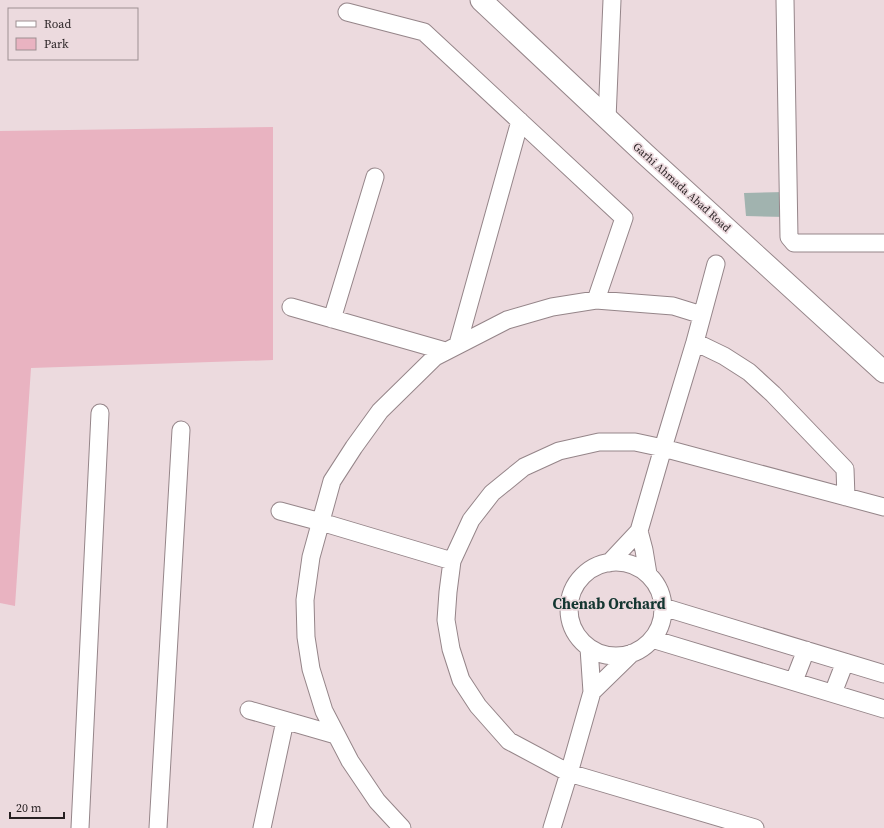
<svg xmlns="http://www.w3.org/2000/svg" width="884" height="828" font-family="'Source Serif 4',serif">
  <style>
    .green { fill: #e9b3c1 }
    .building { fill: #a1b3af }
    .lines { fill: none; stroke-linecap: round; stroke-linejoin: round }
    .minor-casing { stroke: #958589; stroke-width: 19 }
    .tertiary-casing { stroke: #958589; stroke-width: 23 }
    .minor { stroke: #fff; stroke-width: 17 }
    .tertiary { stroke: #fff; stroke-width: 21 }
    .labels { text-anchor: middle; stroke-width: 3.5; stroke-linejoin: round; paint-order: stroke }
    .street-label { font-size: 11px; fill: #261f21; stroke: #ecdade }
    .district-label { font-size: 15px; font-weight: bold; fill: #143631; stroke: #ecdade }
  </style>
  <rect width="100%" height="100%" fill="#ecdade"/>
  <path class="green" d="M273 127V360L31 368 15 606 0 603V131Z"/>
  <path class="building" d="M785 192 786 217 746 216 744 193Z"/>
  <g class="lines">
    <g class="minor-casing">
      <path id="minor" d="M785 0 789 237 794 243H884
        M347 12 424 32 624 218 596 300
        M607 119 612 0
        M291 307 445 351
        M332 319 375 177
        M695 342 724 356 749 372 773 394 845 469 846 497
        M458 344 520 121
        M280 511 321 522 452 561
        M639 531 644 550 648 574
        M569 609a47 47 0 1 1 94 0a47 47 0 1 1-94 0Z
        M609 563 639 531 663 448 695 342 716 264
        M663 607 884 674
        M652 639 884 709
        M794 681 806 650
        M592 692 632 653
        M833 693 845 662
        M249 710 336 735
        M80 828 100 413
        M158 828 181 430
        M262 828 285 721
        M402 828 377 801 350 761 324 711 311 669 306 637 305 600 311 557 332 481 354 447 380 411 435 357 507 320 552 307 596 300 673 306 702 315
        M552 828 569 773 592 692 589 648
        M755 828 569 773 509 741 478 706 461 680 451 649 446 620 448 592 452 561 471 520 492 493 524 467 559 451 599 442H635L663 448 884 507"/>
    </g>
    <g class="tertiary-casing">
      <path id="tertiary" d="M481 0 645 154 884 372"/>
    </g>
    <use href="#minor" class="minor"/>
    <use href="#tertiary" class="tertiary"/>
  </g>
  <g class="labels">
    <g class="street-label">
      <text transform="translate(682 187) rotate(42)" y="4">Garhi Ahmada Abad Road</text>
    </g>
    <g class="district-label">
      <text x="609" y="609">Chenab Orchard</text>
    </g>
  </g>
  <rect x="8" y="8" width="130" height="52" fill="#ecdade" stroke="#9d8f92"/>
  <rect x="16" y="21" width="20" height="6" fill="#ffffff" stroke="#9d8f92"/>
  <text x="44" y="28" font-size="12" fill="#261f21">Road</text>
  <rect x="16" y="38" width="20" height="12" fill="#e9b3c1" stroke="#9d8f92"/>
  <text x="44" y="48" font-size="12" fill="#261f21">Park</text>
  <path d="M10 812v6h54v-6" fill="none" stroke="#261f21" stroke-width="2"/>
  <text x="16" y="812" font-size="12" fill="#261f21" stroke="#ecdade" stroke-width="3" paint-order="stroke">20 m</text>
</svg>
